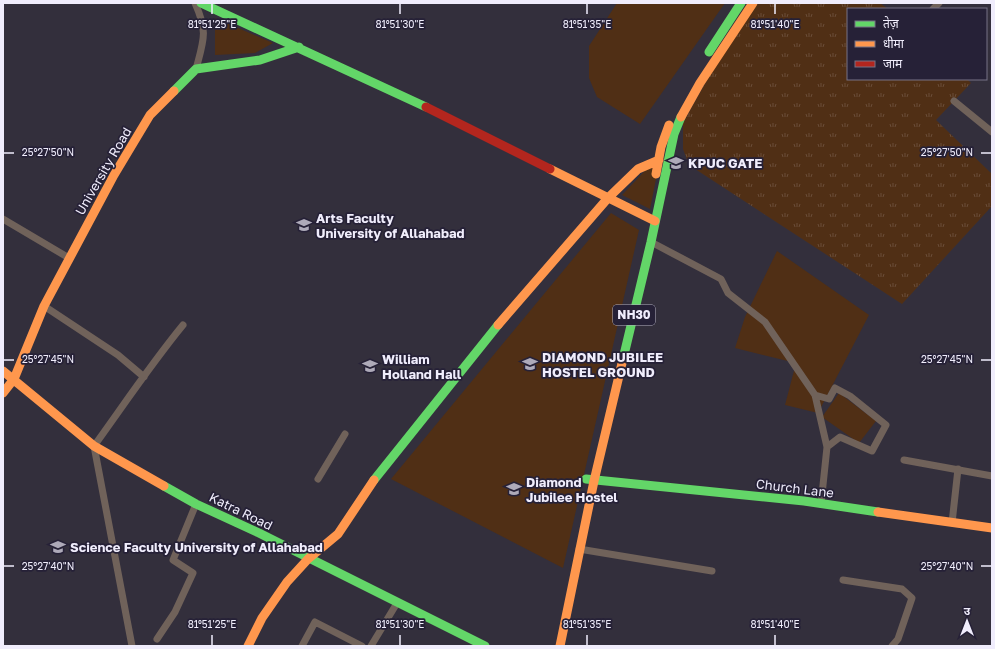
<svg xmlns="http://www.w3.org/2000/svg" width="995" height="649" font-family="'Golos Text','Noto Sans Devanagari',sans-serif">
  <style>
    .grass { fill: url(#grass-tufts) }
    .green { fill: #502f15 }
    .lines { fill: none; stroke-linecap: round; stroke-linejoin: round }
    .street { stroke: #70625a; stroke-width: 7 }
    .fast { stroke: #63d668; stroke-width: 9 }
    .slow { stroke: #ff974d; stroke-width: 9 }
    .jam { stroke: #b3261e; stroke-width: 9 }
    .ticks { fill: none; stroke: #f0edfc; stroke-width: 1.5 }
    .labels { text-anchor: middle; stroke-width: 3.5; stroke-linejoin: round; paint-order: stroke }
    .shield { fill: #262137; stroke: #b3b0c1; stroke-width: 1 }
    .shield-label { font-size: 12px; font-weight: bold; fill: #f0edfc }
    .poi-label { font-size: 13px; font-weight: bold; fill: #f0edfc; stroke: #262137; text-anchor: start }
    .street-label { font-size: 13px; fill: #f0edfc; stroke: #262137 }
    .ticks-label { font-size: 10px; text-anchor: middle; fill: #f0edfc; stroke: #262137; stroke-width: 3.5; stroke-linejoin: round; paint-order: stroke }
  </style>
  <defs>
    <pattern id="grass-tufts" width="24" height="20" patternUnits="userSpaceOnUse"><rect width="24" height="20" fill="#502f15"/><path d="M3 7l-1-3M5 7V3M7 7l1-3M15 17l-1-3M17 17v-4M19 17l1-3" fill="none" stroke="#6a4d38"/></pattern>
  </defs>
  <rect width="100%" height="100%" fill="#332f3c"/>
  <path class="grass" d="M750 3H880L888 9H848V79H967L971 83 936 120 992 174V206L902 304 689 165 683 149V123Z"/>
  <path class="green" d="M617 3H725L640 124 597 97 589 78V46Z
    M215 18 273 43 255 53 215 55Z
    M661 154 650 209 622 195Z
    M611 213 639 230 563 568 391 479Z
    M777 251 869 315 818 413 785 405 796 363 735 348 745 317Z
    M839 393 876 421 859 443 822 417Z"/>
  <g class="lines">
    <path class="street" d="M195 3C208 32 204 39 196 69
      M933 9 939 3
      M954 101 992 132
      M3 219 69 258
      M651 242 721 279 728 293 765 322 815 395 827 447 821 504
      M44 306 118 355 144 377
      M815 395 829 399 835 388 850 396 886 425 872 451 840 437 827 447
      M904 460 992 476
      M318 479 345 434
      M952 523 958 469
      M579 549 712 571
      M843 580 902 589 912 598 898 639 892 646
      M157 639 175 612 193 573 173 560 196 504
      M132 646 94 446C123 406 151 364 183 325
      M302 646 315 622 362 646
      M371 646 397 603"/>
    <path class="fast" d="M201 3 426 107
      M709 52 741 3
      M174 91 196 69 260 60 299 47
      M623 359 651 242 674 134 681 117
      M586 479 804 501 878 512
      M374 480 498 325
      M164 486 196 504 259 533 485 646"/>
    <path class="slow" d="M681 117 700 83 753 3
      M550 169 655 221
      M656 174 661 147 669 125
      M498 325 608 198 638 169 659 160
      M3 371 94 446 164 486
      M3 393 14 379 44 306 114 175 150 115 174 91
      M878 512 992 528
      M248 646 262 618 287 582 308 559 338 534 374 480
      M560 646 594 481 623 359"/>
    <path class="jam" d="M426 107 550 169"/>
  </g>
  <path class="ticks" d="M212 4V14M400 4V14M587 4V14M775 4V14M4 153H14M981 153H991M4 360H14M981 360H991M4 566H14M981 566H991M212 635V645M400 635V645M587 635V645M775 635V645"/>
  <defs>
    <g id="university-bare" transform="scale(1.2)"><path d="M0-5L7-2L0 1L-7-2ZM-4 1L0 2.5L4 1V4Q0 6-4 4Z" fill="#aeaab9" stroke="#262137" stroke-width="2.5" paint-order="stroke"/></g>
  </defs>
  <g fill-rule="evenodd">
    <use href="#university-bare" x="676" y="163"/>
    <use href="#university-bare" x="304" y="225"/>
    <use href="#university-bare" x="530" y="364"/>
    <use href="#university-bare" x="370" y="366"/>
    <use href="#university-bare" x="514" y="489"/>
    <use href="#university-bare" x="58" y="547"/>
  </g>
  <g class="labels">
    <rect class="shield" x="613" y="305" width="42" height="20" rx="3"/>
    <g class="shield-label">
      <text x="634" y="319">NH30</text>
    </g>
    <g class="poi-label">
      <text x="688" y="168">KPUC GATE</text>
      <text x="316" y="223">Arts Faculty<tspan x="316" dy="15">University of Allahabad</tspan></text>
      <text x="542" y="362">DIAMOND JUBILEE<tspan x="542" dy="15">HOSTEL GROUND</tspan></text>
      <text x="382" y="364">William<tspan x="382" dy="15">Holland Hall</tspan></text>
      <text x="526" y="487">Diamond<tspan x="526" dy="15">Jubilee Hostel</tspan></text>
      <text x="70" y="552">Science Faculty University of Allahabad</text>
    </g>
    <g class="street-label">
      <text transform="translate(103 171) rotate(-60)" y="5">University Road</text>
      <text transform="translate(795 488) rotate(7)" y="5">Church Lane</text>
      <text transform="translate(241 511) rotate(26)" y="5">Katra Road</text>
    </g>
  </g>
  <g class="ticks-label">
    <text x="212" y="28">81°51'25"E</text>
    <text x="400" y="28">81°51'30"E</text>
    <text x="587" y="28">81°51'35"E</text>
    <text x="775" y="28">81°51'40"E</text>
    <text x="48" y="156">25°27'50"N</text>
    <text x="947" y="156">25°27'50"N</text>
    <text x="48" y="363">25°27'45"N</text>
    <text x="947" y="363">25°27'45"N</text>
    <text x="48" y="570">25°27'40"N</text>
    <text x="947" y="570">25°27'40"N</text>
    <text x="212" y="628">81°51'25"E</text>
    <text x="400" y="628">81°51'30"E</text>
    <text x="587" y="628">81°51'35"E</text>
    <text x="775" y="628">81°51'40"E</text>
  </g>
  <rect width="995" height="649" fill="none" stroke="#f0edfc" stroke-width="8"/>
  <rect x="847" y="8" width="140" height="72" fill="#262137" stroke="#777386"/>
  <rect x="855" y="21" width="20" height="6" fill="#63d668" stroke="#777386"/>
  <text x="883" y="28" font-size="12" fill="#f0edfc">तेज़</text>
  <rect x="855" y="41" width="20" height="6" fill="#ff974d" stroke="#777386"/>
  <text x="883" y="48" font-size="12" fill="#f0edfc">धीमा</text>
  <rect x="855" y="61" width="20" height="6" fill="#b3261e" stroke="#777386"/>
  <text x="883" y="68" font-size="12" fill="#f0edfc">जाम</text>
  <g transform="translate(967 621)" stroke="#262137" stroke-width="3" paint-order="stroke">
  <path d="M0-3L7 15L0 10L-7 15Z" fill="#f0edfc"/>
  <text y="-6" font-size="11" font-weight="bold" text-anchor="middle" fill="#f0edfc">उ</text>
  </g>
</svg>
